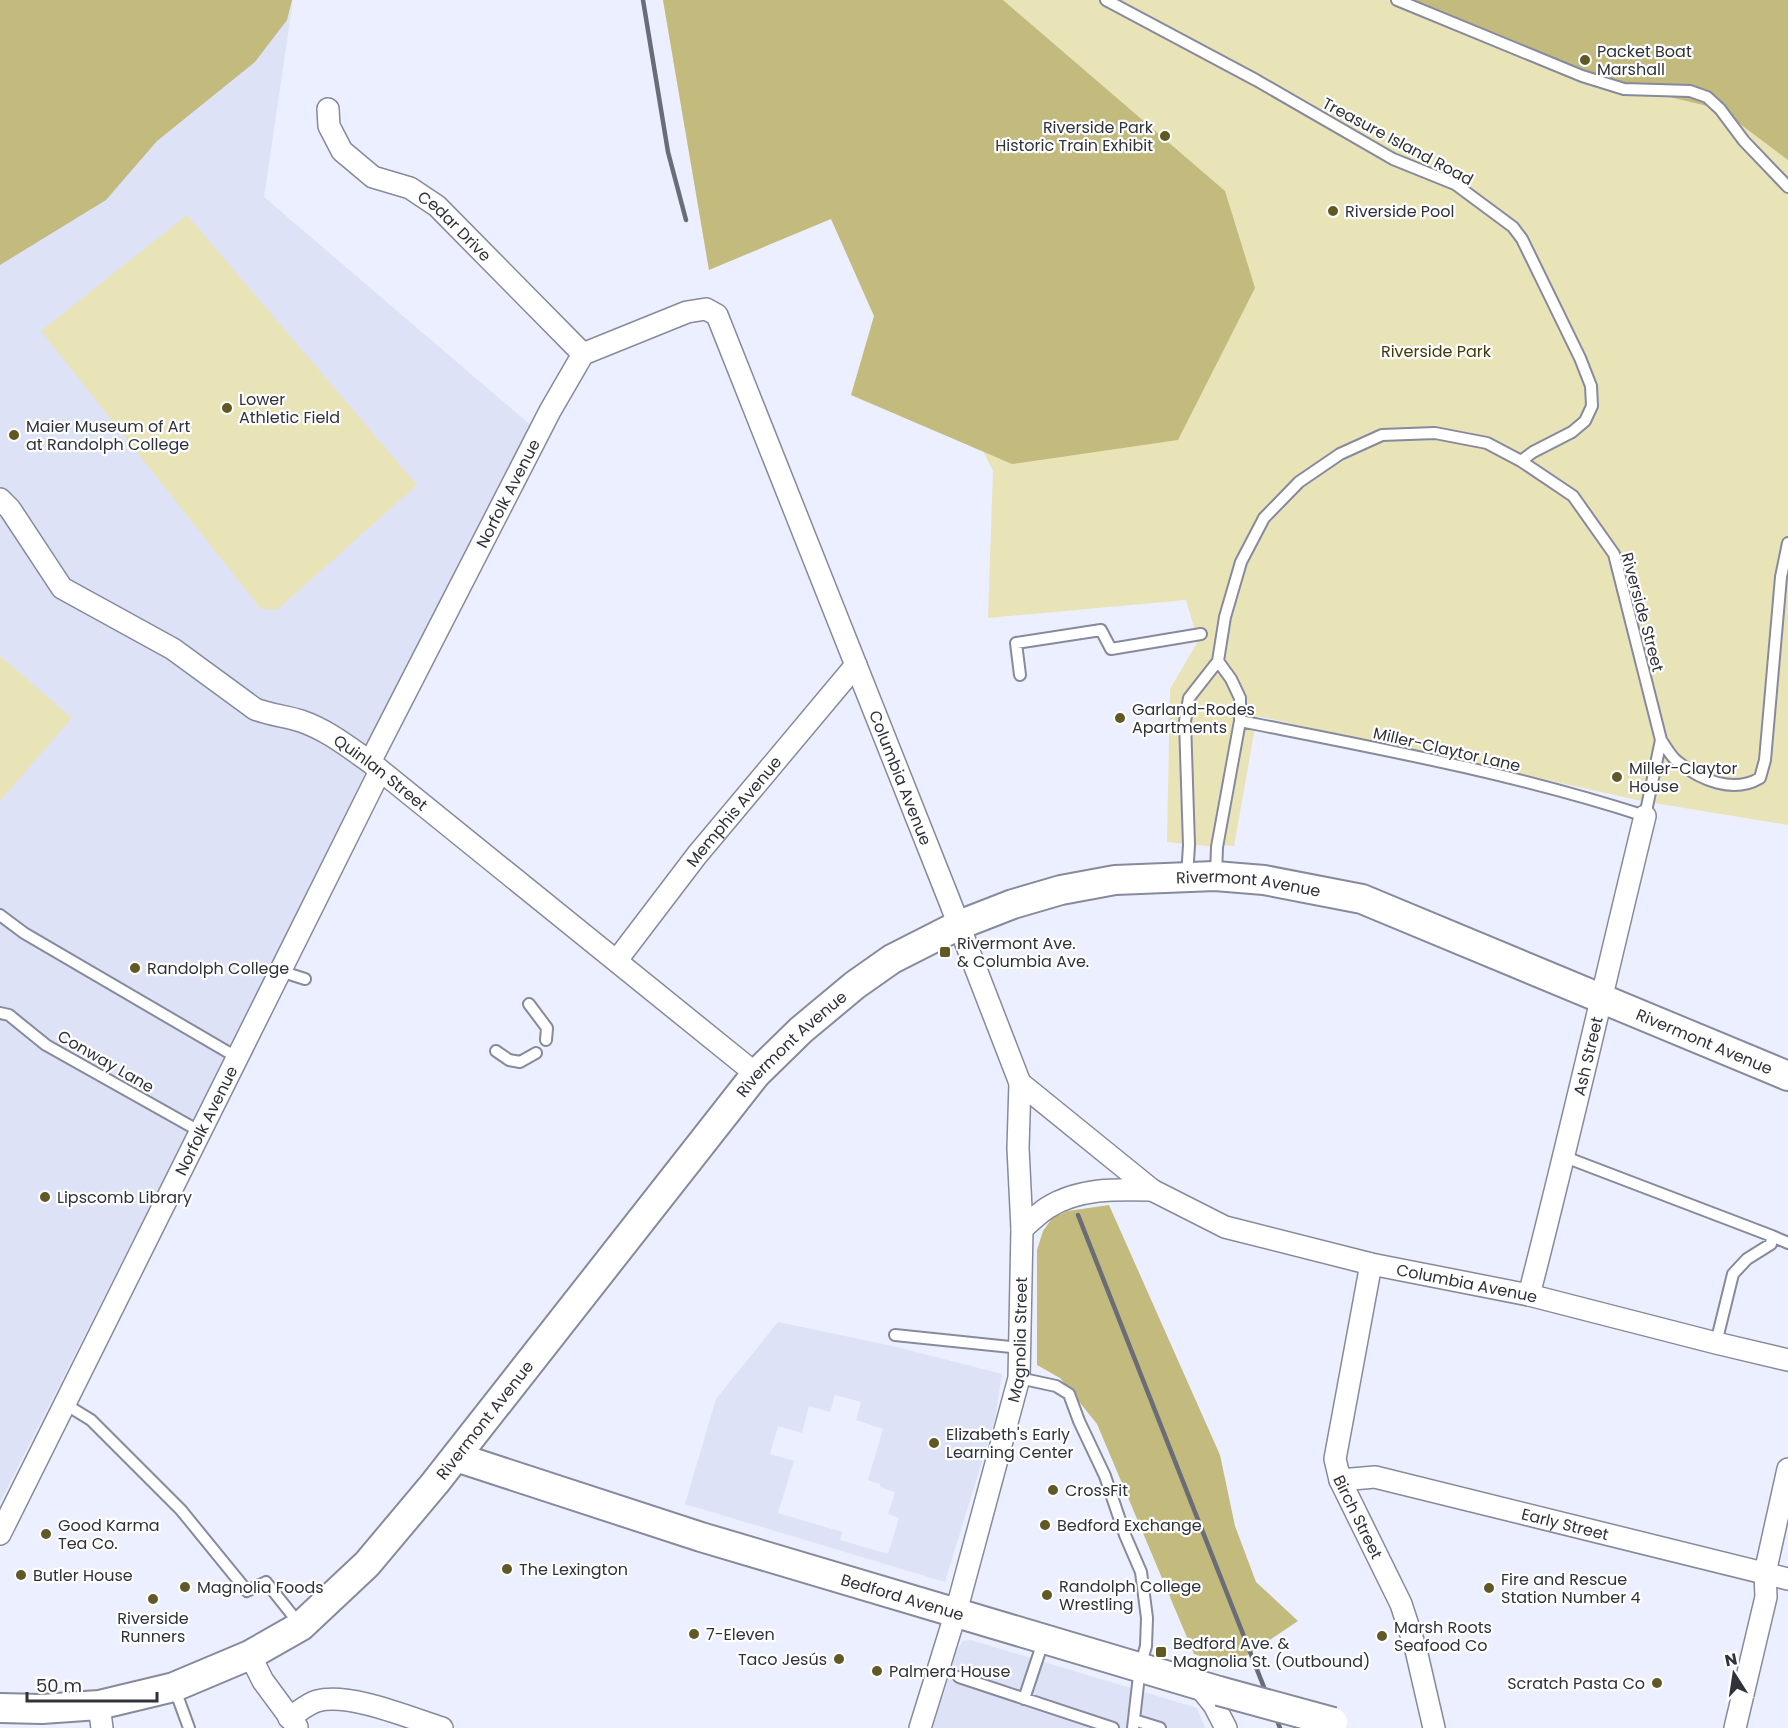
<svg xmlns="http://www.w3.org/2000/svg" width="1788" height="1728" font-family="Poppins,sans-serif">
  <style>
    .built { fill: #dde2f7; fill-rule: evenodd }
    .green { fill: #e9e3b8 }
    .forest { fill: #c3ba7e }
    .lines { fill: none; stroke-linecap: round; stroke-linejoin: round }
    .lane-casing { stroke: #868a9c; stroke-width: 14 }
    .street-casing { stroke: #868a9c; stroke-width: 24 }
    .secondary-casing { stroke: #868a9c; stroke-width: 32 }
    .lane { stroke: #fff; stroke-width: 10 }
    .street { stroke: #fff; stroke-width: 21 }
    .secondary { stroke: #fff; stroke-width: 28 }
    .rail { stroke: #6a6c76; stroke-width: 4.5 }
    .secondary-bridge-casing { stroke: #868a9c; stroke-width: 32; stroke-linecap: butt }
    .secondary-bridge { stroke: #fff; stroke-width: 28 }
    .poi-dot { fill: #605825; stroke: #fff; stroke-width: 2 }
    .labels { text-anchor: middle; stroke-width: 4.5; stroke-linejoin: round; paint-order: stroke }
    .poi-label { font-size: 16px; fill: #303239; stroke: #fff; text-anchor: start }
    .street-label { font-size: 16px; fill: #303239; stroke: #fff }
    .park-label { font-size: 16px; fill: #403908; stroke: #fff }
  </style>
  <rect width="100%" height="100%" fill="#ebefff"/>
  <path class="built" d="M0 0H293L264 197 541 434 0 1502Z
    M778 1322 897 1347 1002 1374 995 1419 945 1582 685 1504 716 1399ZM835 1395 861 1402 856 1420 883 1429 868 1480 880 1484V1487L895 1492 888 1514 899 1518 888 1554 840 1540 842 1532 778 1513 794 1461 770 1454 778 1426 802 1433 809 1406 830 1412Z
    M971 1640 1197 1708 1205 1728H933L957 1650 963 1641Z"/>
  <path class="green" d="M663 0H1788V825L1642 801 1257 716 1234 846 1218 845 1217 847 1167 842 1170 689 1198 641 1186 600 988 618 993 471 851 187 709 270Z
    M187 215 417 485 277 610 261 609 41 331Z
    M0 656 72 718 0 801Z"/>
  <path class="forest" d="M0 0H292L287 20 255 62 157 141 106 200 0 265Z
    M663 0H1003L1225 191 1255 288 1178 440 1012 464 851 395 874 316 831 219 709 270Z
    M1408 0H1788V160L1720 109 1582 76Z
    M1109 1205 1220 1455 1235 1526 1256 1582 1298 1621 1231 1666 1194 1654 1097 1424 1060 1378 1037 1365V1250L1043 1231 1053 1217 1068 1211Z"/>
  <g class="lines">
    <g class="lane-casing">
      <path id="lane" d="M1106 0 1256 80 1393 159 1455 184 1513 227 1522 239 1580 358 1591 386 1592 406 1585 421 1572 432 1533 452 1521 461
        M1397 0 1582 76 1624 89 1690 91 1707 97 1720 109 1744 141 1788 187
        M1020 675 1016 643 1101 630 1111 649 1201 634
        M1661 740C1666 747 1671 757 1678 762 1701 780 1733 794 1760 778L1765 760 1781 577 1788 543
        M1216 874 1217 847 1240 721V698L1231 679 1218 661
        M1187 877 1189 845 1185 721 1189 698 1218 661 1225 617 1241 562 1264 518 1299 482 1340 454 1382 435 1435 433 1487 443 1521 461 1573 496 1614 554 1661 740 1645 816C1513 773 1376 748 1240 721
        M0 915 24 933 238 1058
        M280 971 305 979
        M529 1004 547 1028 546 1040
        M0 1013 9 1015 46 1045 201 1132
        M496 1051 509 1060 520 1062 536 1053
        M1565 1157 1772 1236 1771 1244 1747 1259 1733 1274 1716 1343
        M1772 1236 1788 1243
        M895 1335 1020 1348
        M1019 1378 1056 1386 1069 1394 1079 1421 1105 1476 1125 1535 1141 1572 1147 1618 1146 1646 1140 1667 1133 1728
        M65 1404 91 1420 181 1510 247 1591 266 1582 301 1626
        M959 1677 1113 1728
        M174 1687 189 1728
        M1024 1699 1044 1639
        M1134 1720 1160 1728"/>
    </g>
    <g class="street-casing">
      <g id="street">
        <path id="s1" d="M328 109 329 126 342 151 373 177 410 188 437 206 583 354"/>
        <path id="s2" d="M0 499 10 509 62 588 173 649 255 709C270 715 286 716 301 721 327 730 347 746 370 762L756 1074"/>
        <path id="s3" d="M370 762 550 411 583 354 687 312 706 309 717 315 948 897 1020 1083 1152 1190 1225 1227 1371 1264 1529 1295 1716 1343 1788 1360"/>
        <path id="s4" d="M617 960 697 855 856 665"/>
        <path d="M1022 1229C1030 1222 1038 1214 1047 1208 1078 1188 1116 1189 1152 1190"/>
        <path id="s5" d="M1371 1264 1335 1459 1340 1480 1401 1604 1416 1650 1434 1728"/>
        <path id="s6" d="M1529 1295C1570 1136 1606 976 1645 816"/>
        <path id="s7" d="M1340 1480 1375 1477 1788 1579"/>
        <path id="s8" d="M0 1534 380 771"/>
        <path d="M250 1655 263 1681 297 1727"/>
        <path d="M1198 1685 1214 1705 1226 1728"/>
        <path d="M99 1705 102 1728"/>
        <path d="M289 1718C297 1713 307 1704 317 1701 349 1692 410 1718 442 1728"/>
        <path id="s9" d="M920 1728 956 1612 1019 1378 1022 1229 1018 1148 1020 1083"/>
        <path d="M1735 1728 1766 1597 1765 1573 1788 1469"/>
      </g>
    </g>
    <g class="secondary-casing">
      <g id="secondary">
        <path id="s10" d="M456 1457 701 1537 1219 1691"/>
        <path id="s11" d="M0 1708 42 1709 99 1705 174 1687 250 1655 301 1626 367 1564 435 1483 756 1074 801 1030 855 985 892 959 959 925 1013 904 1061 890 1115 880 1215 876 1264 880 1362 899 1788 1076"/>
      </g>
    </g>
    <use href="#lane" class="lane"/>
    <use href="#street" class="street"/>
    <use href="#secondary" class="secondary"/>
    <path class="rail" d="M643 0 668 152 686 220
      M1078 1215 1280 1728"/>
    <g class="secondary-bridge-casing">
      <path id="secondary-bridge" d="M1219 1691 1333 1722"/>
    </g>
    <use href="#secondary-bridge" class="secondary-bridge"/>
  </g>
  <g class="poi-dot">
    <circle cx="1585" cy="60" r="6"/>
    <circle cx="1165" cy="136" r="6"/>
    <circle cx="1333" cy="211" r="6"/>
    <circle cx="227" cy="408" r="6"/>
    <circle cx="14" cy="435" r="6"/>
    <circle cx="1120" cy="718" r="6"/>
    <circle cx="1617" cy="777" r="6"/>
    <rect x="939" y="946" width="12" height="12" rx="3"/>
    <circle cx="135" cy="968" r="6"/>
    <circle cx="45" cy="1197" r="6"/>
    <circle cx="934" cy="1443" r="6"/>
    <circle cx="1053" cy="1490" r="6"/>
    <circle cx="1045" cy="1525" r="6"/>
    <circle cx="46" cy="1534" r="6"/>
    <circle cx="507" cy="1569" r="6"/>
    <circle cx="21" cy="1575" r="6"/>
    <circle cx="185" cy="1587" r="6"/>
    <circle cx="1489" cy="1588" r="6"/>
    <circle cx="1047" cy="1595" r="6"/>
    <circle cx="153" cy="1599" r="6"/>
    <circle cx="694" cy="1634" r="6"/>
    <circle cx="1382" cy="1636" r="6"/>
    <rect x="1155" y="1646" width="12" height="12" rx="3"/>
    <circle cx="839" cy="1659" r="6"/>
    <circle cx="877" cy="1671" r="6"/>
    <circle cx="1657" cy="1683" r="6"/>
  </g>
  <g class="labels">
    <g class="poi-label">
      <text x="1597" y="57">Packet Boat<tspan x="1597" dy="18">Marshall</tspan></text>
      <text x="1153" y="133" text-anchor="end">Riverside Park<tspan x="1153" dy="18">Historic Train Exhibit</tspan></text>
      <text x="1345" y="217">Riverside Pool</text>
      <text x="239" y="405">Lower<tspan x="239" dy="18">Athletic Field</tspan></text>
      <text x="26" y="432">Maier Museum of Art<tspan x="26" dy="18">at Randolph College</tspan></text>
      <text x="1132" y="715">Garland-Rodes<tspan x="1132" dy="18">Apartments</tspan></text>
      <text x="1629" y="774">Miller-Claytor<tspan x="1629" dy="18">House</tspan></text>
      <text x="957" y="949">Rivermont Ave.<tspan x="957" dy="18">&amp; Columbia Ave.</tspan></text>
      <text x="147" y="974">Randolph College</text>
      <text x="57" y="1203">Lipscomb Library</text>
      <text x="946" y="1440">Elizabeth's Early<tspan x="946" dy="18">Learning Center</tspan></text>
      <text x="1065" y="1496">CrossFit</text>
      <text x="58" y="1531">Good Karma<tspan x="58" dy="18">Tea Co.</tspan></text>
      <text x="1057" y="1531">Bedford Exchange</text>
      <text x="519" y="1575">The Lexington</text>
      <text x="33" y="1581">Butler House</text>
      <text x="1501" y="1585">Fire and Rescue<tspan x="1501" dy="18">Station Number 4</tspan></text>
      <text x="1059" y="1592">Randolph College<tspan x="1059" dy="18">Wrestling</tspan></text>
      <text x="197" y="1593">Magnolia Foods</text>
      <text x="153" y="1624" text-anchor="middle">Riverside<tspan x="153" dy="18">Runners</tspan></text>
      <text x="1394" y="1633">Marsh Roots<tspan x="1394" dy="18">Seafood Co</tspan></text>
      <text x="706" y="1640">7-Eleven</text>
      <text x="1173" y="1649">Bedford Ave. &amp;<tspan x="1173" dy="18">Magnolia St. (Outbound)</tspan></text>
      <text x="827" y="1665" text-anchor="end">Taco Jesús</text>
      <text x="889" y="1677">Palmera House</text>
      <text x="1645" y="1689" text-anchor="end">Scratch Pasta Co</text>
    </g>
    <g class="street-label">
      <text transform="translate(1398 141) rotate(28)" y="6">Treasure Island Road</text>
      <text dy="6" stroke="none"><textPath href="#s1" startOffset="183">Cedar Drive</textPath></text>
      <text dy="6" stroke="none"><textPath href="#s3" startOffset="302">Norfolk Avenue</textPath></text>
      <text transform="translate(1643 612) rotate(75)" y="6">Riverside Street</text>
      <text transform="translate(1447 749) rotate(13)" y="6">Miller-Claytor Lane</text>
      <text dy="6" stroke="none"><textPath href="#s2" startOffset="480">Quinlan Street</textPath></text>
      <text dy="6" stroke="none"><textPath href="#s3" startOffset="1102">Columbia Avenue</textPath></text>
      <text dy="6" stroke="none"><textPath href="#s4" startOffset="189">Memphis Avenue</textPath></text>
      <text dy="6" stroke="none"><textPath href="#s11" startOffset="1584">Rivermont Avenue</textPath></text>
      <text dy="6" stroke="none"><textPath href="#s11" startOffset="2070">Rivermont Avenue</textPath></text>
      <text dy="6" stroke="none"><textPath href="#s11" startOffset="1080">Rivermont Avenue</textPath></text>
      <text dy="6" stroke="none"><textPath href="#s6" startOffset="246">Ash Street</textPath></text>
      <text transform="translate(106 1061) rotate(30)" y="6">Conway Lane</text>
      <text dy="6" stroke="none"><textPath href="#s8" startOffset="462">Norfolk Avenue</textPath></text>
      <text dy="6" stroke="none"><textPath href="#s3" startOffset="1930">Columbia Avenue</textPath></text>
      <text dy="6" stroke="none"><textPath href="#s9" startOffset="402">Magnolia Street</textPath></text>
      <text dy="6" stroke="none"><textPath href="#s11" startOffset="594">Rivermont Avenue</textPath></text>
      <text dy="6" stroke="none"><textPath href="#s5" startOffset="261">Birch Street</textPath></text>
      <text dy="6" stroke="none"><textPath href="#s7" startOffset="231">Early Street</textPath></text>
      <text dy="6" stroke="none"><textPath href="#s10" startOffset="468">Bedford Avenue</textPath></text>
    </g>
    <g class="park-label">
      <text x="1436" y="357">Riverside Park</text>
    </g>
  </g>
  <g transform="translate(1734 1674) rotate(348)" stroke="#ffffff" stroke-width="4.5" paint-order="stroke">
  <path d="M0-4.5L10 22L0 15L-10 22Z" fill="#303239"/>
  <text y="-9" font-size="16" font-weight="bold" text-anchor="middle" fill="#303239">N</text>
  </g>
  <path d="M27 1692v9h130v-9" fill="none" stroke="#303239" stroke-width="3"/>
  <text x="36" y="1692" font-size="18" fill="#303239" stroke="#ffffff" stroke-width="4.5" paint-order="stroke">50 m</text>
</svg>
